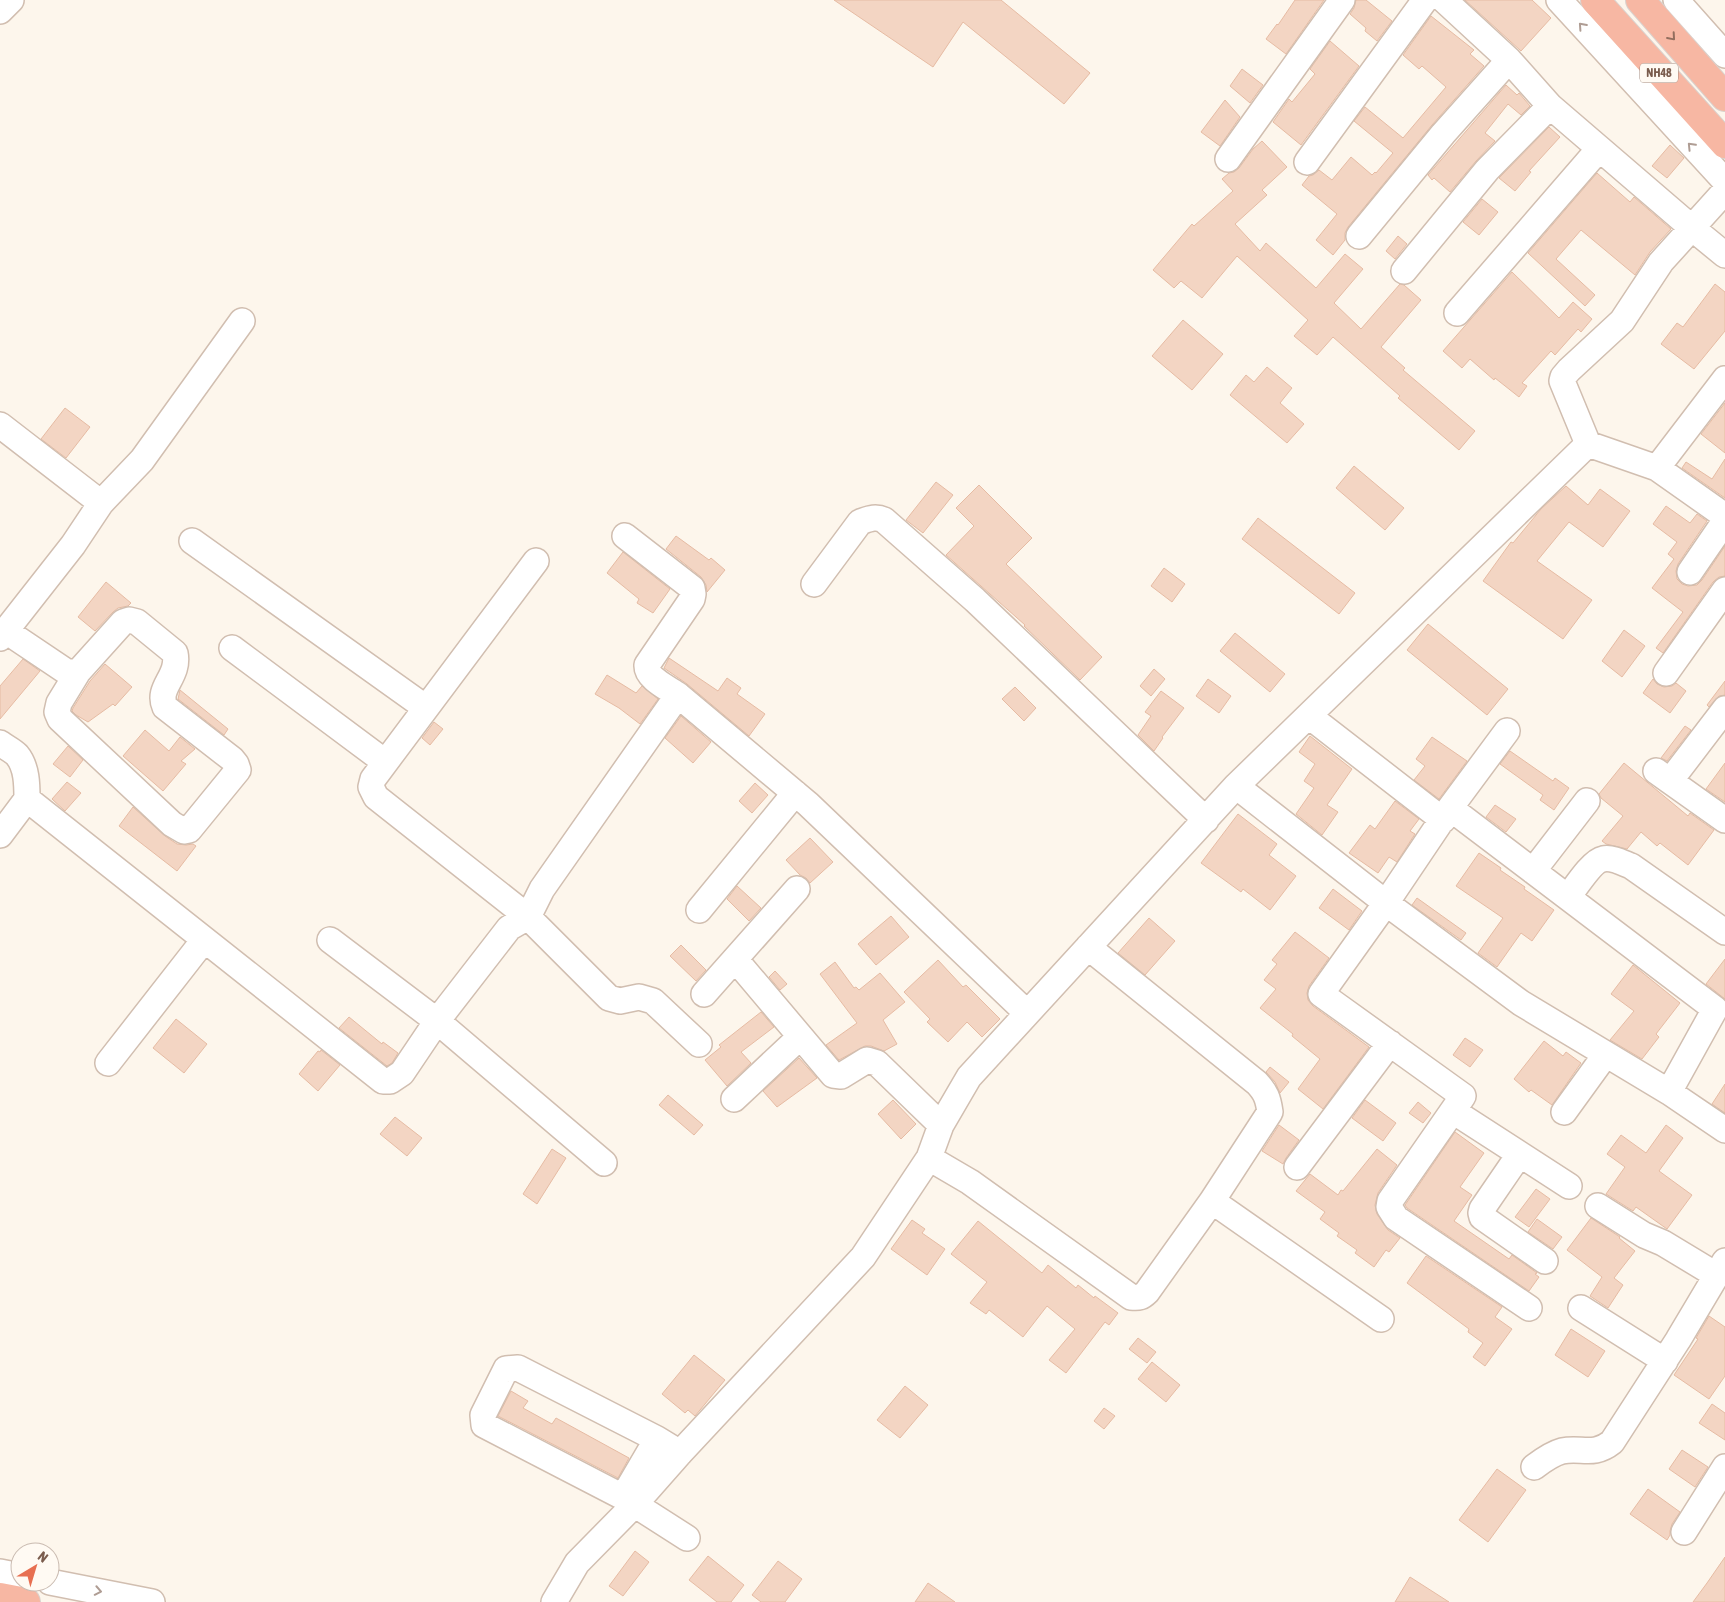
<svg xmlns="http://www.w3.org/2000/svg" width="1725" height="1602" font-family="'Asap Condensed',sans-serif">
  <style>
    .building { fill: #f3d5c3; stroke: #e6bba3 }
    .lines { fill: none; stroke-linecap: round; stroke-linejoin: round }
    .minor-casing { stroke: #d1beb0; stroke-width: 28 }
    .highway-casing { stroke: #dad1cd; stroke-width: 30 }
    .minor { stroke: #fff; stroke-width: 25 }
    .highway { stroke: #f7b7a3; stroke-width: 28 }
    .oneway { stroke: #af9d94 }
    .oneway2 { stroke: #936e5e }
    .labels { text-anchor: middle; stroke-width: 5; stroke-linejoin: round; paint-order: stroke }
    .shield { fill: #fffaf3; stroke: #a28b7f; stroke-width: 1 }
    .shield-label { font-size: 12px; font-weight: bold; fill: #7a5c4d }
  </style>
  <rect width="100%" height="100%" fill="#fdf6ec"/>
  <path class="building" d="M834 0H1001L1090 73 1064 104 963 22 933 67Z
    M1295 0H1324L1286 54 1266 39 1277 24 1278 25Z
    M1356 0H1366L1392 21 1377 41 1365 31 1366 28 1350 14 1354 8Z
    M1465 0H1532L1551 18 1521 51Z
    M1431 16 1474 50 1470 54 1484 66 1432 125 1348 227 1345 233V240L1333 255 1316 240 1337 214 1302 185 1309 176 1313 175 1319 170 1332 180 1351 157 1372 175 1375 172 1376 173 1393 153 1354 121 1365 107 1403 138 1446 87 1422 66 1419 69 1403 55Z
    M1330 41 1359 66 1301 145 1273 122 1289 99 1292 102 1315 74 1310 69Z
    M1242 69 1263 85 1250 103 1230 86Z
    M1506 85 1517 95 1519 93 1530 106 1521 115 1508 104 1485 133 1495 141 1476 161 1450 192 1434 178 1432 180 1428 175Z
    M1225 100 1240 117 1220 146 1201 132Z
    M1549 127 1560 137 1529 171 1531 172 1515 191 1499 178Z
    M1262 141 1287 167 1262 190 1267 195 1235 224 1260 251 1266 243 1316 288 1345 254 1363 269 1334 303 1361 329 1400 284 1404 285 1421 300 1381 347 1405 368 1403 370 1475 431 1459 450 1398 398 1400 396 1333 337 1317 355 1294 336 1308 320 1237 256 1202 298 1181 281 1174 288 1153 270 1192 224 1194 226 1233 191 1222 179 1229 173 1234 172 1239 168 1253 149Z
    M1670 145 1684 158 1667 178 1652 166Z
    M1597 173 1630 202 1634 197 1671 229 1650 252 1635 275 1581 230 1556 259 1595 295 1585 306 1528 253Z
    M1482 199 1498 212 1479 235 1463 222Z
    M1398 236 1407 244 1395 259 1386 251Z
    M1512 272 1559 318 1573 302 1592 319 1581 332 1578 329 1555 355 1551 351 1522 383 1527 386 1519 397 1495 378 1494 380 1470 359 1462 368 1443 351Z
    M1715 284 1725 292V331L1694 369 1661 344 1677 323 1683 327Z
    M1183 320 1223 354 1192 390 1152 356Z
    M1267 367 1292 388 1280 403 1304 424 1287 443 1230 395 1246 375 1254 382Z
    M1725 403V453L1701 434Z
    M65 408 90 427 66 458 41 439Z
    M1725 459V498L1682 468 1686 462 1712 479Z
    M1354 466 1404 508 1385 530 1336 488Z
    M936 482 953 495 923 533 906 520Z
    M979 485 1032 538 1006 564 1102 657 1080 680 1024 626 1025 625 946 555 974 526 956 508Z
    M1566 486 1588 505 1600 489 1630 511 1603 547 1569 522 1537 561 1592 600 1563 639 1483 581 1511 542 1513 543 1541 509Z
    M1666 506 1690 523 1697 514 1707 521 1678 564 1676 571 1677 579 1682 584 1688 586 1697 585 1702 580 1725 546V576L1719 577 1713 582 1663 653 1656 648 1683 612 1652 588 1674 559 1668 554 1677 542 1653 524Z
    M1258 518 1355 593 1339 614 1242 539Z
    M676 536 709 560 711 558 725 570 707 592 706 585 701 577 666 549Z
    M623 552 670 589 653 613 637 603 639 599 607 573Z
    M1164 568 1185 584 1172 602 1151 586Z
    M106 582 131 603 128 606 118 608 113 612 95 631 78 617Z
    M1428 624 1508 689 1487 715 1407 650Z
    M1624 630 1645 646 1622 677 1602 661Z
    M1235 633 1285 674 1270 692 1220 651Z
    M669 658 718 691 727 678 741 688 737 694 765 714 749 736 687 684 664 668Z
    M23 659 40 671 0 719V686Z
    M105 664 132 687 115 706 113 704 88 722 76 715 72 711 73 708 90 681Z
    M1154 669 1165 679 1151 696 1140 686Z
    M607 675 636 693 642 686 658 699 640 724 619 708 595 694Z
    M1208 679 1231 696 1219 713 1196 696Z
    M1653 679 1657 684 1664 687 1672 686 1676 683 1686 691 1670 713 1643 693Z
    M1725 681V695L1719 696 1709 707 1707 705Z
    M1015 687 1036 708 1024 721 1002 699Z
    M180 690 228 729 224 735 178 699Z
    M1161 691 1184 708 1162 737 1163 738 1154 751 1138 735 1151 716 1145 712Z
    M681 716 711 742 693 763 665 738Z
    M434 722 443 729 430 745 422 738Z
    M1685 726 1691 730 1667 761 1661 758Z
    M145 730 169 751 180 737 195 749 181 761 186 764 163 791 123 756Z
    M1310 736 1352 769 1327 805 1338 812 1322 835 1296 814 1314 788 1304 781 1315 764 1299 752Z
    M1432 737 1467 761 1439 799 1414 780 1425 766 1416 759Z
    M68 746 83 760 70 777 53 764Z
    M1510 751 1553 781 1555 778 1569 788 1554 810 1540 800 1543 795 1500 764Z
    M1624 763 1688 816 1690 813 1714 830 1688 865 1660 843 1657 846 1641 832 1627 849 1606 844 1602 841 1623 816 1601 798 1599 794Z
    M1725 763V802L1706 789Z
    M67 782 81 793 65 811 52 799Z
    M755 783 768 795 752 813 739 801Z
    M1395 801 1419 819 1410 831 1415 834 1397 862 1389 857 1378 873 1349 853 1370 825 1375 829Z
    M1495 805 1516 819 1506 832 1486 817Z
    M133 807 165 836 177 844 186 845 193 844 196 846 177 871 119 826Z
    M1238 814 1277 844 1269 855 1296 876 1270 910 1243 889 1241 892 1201 863Z
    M810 838 833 862 810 883 806 878 800 875 786 860Z
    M1479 853 1501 868 1500 870 1525 887 1524 889 1554 910 1532 941 1521 933 1497 967 1478 953 1503 918 1456 886Z
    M737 886 761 908 749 921 727 899Z
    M1333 889 1362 911 1349 930 1319 908Z
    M1417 898 1466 933 1461 940 1412 905Z
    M891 916 909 937 876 965 858 944Z
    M1149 918 1175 941 1145 975 1118 953Z
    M1295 932 1329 958 1309 986 1307 993 1308 1000 1313 1006 1369 1047 1323 1109 1298 1089 1320 1059 1292 1036 1293 1034 1260 1008 1276 989 1264 980 1277 964 1272 960Z
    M681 945 706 970 696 981 670 956Z
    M1725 959V999L1706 984Z
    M938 960 963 987 966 985 1000 1019 982 1037 967 1022 948 1042 927 1022 930 1019 904 992Z
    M835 962 854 988 856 987 859 990 880 973 905 1002 883 1020 897 1044 884 1051 871 1046H865L839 1060 826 1045 857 1023 820 974Z
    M1633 965 1680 1003 1656 1034 1659 1037 1642 1059 1610 1040 1634 1011 1611 994Z
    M775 971 787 984 780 990 769 977Z
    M761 1012 774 1027 741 1052 751 1063 727 1086 705 1060 721 1047 719 1045Z
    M349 1017 382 1044 383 1042 398 1053 392 1063 387 1066 339 1028Z
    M176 1019 207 1044 184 1073 153 1048Z
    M1465 1038 1483 1050 1470 1067 1453 1055Z
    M1544 1041 1563 1056 1566 1052 1581 1063 1552 1105 1531 1090 1529 1092 1514 1079Z
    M321 1050 340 1065 318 1091 299 1074 318 1051 320 1052Z
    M799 1058 817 1078 777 1107 763 1091Z
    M1270 1067 1289 1082 1280 1093 1275 1082 1266 1072Z
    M1725 1084V1113L1712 1104Z
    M668 1095 703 1125 694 1135 659 1105Z
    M893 1100 916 1124 901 1139 878 1114Z
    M1365 1100 1396 1123 1383 1141 1352 1118Z
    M1418 1102 1431 1113 1423 1123 1409 1113Z
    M395 1117 422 1138 407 1156 380 1134Z
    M1279 1125 1299 1140 1286 1158 1283 1164 1262 1151Z
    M1666 1125 1683 1138 1659 1171 1692 1195 1667 1229 1636 1207 1633 1211 1606 1194 1625 1167 1607 1154 1621 1135 1646 1153Z
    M1455 1132 1484 1153 1460 1187 1472 1195 1454 1221 1509 1259 1512 1255 1537 1273 1535 1274 1539 1277 1529 1291 1407 1208 1405 1205Z
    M552 1149 566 1158 537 1204 523 1194Z
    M1377 1149 1397 1165 1378 1193 1375 1205 1377 1214 1388 1230 1400 1238 1389 1252 1386 1250 1374 1267 1355 1253 1357 1250 1337 1236 1339 1233 1320 1219 1325 1212 1296 1191 1310 1174 1338 1195 1341 1190 1343 1191Z
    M1536 1189 1550 1199 1529 1227 1515 1217Z
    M1591 1218 1620 1237 1619 1238 1635 1251 1614 1278 1623 1285 1608 1308 1590 1296 1602 1277 1567 1250Z
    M1537 1219 1562 1237 1553 1249 1528 1232Z
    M912 1220 925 1229 922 1233 945 1249 927 1275 891 1249Z
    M978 1221 1042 1273 1048 1265 1076 1288 1078 1285 1094 1298 1095 1296 1118 1313 1109 1325 1105 1322 1066 1373 1049 1360 1075 1329 1047 1306 1023 1337 989 1310 986 1314 970 1303 987 1282 951 1254Z
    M1426 1256 1502 1307 1495 1317 1512 1329 1485 1366 1473 1357 1483 1343 1468 1332 1469 1329 1407 1283Z
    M1709 1316 1725 1327V1376L1709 1399 1674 1375 1698 1339 1696 1338Z
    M1571 1329 1605 1351 1588 1377 1555 1355Z
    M1138 1338 1156 1352 1147 1363 1129 1349Z
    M694 1355 725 1380 695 1416 688 1410 685 1413 662 1394Z
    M1152 1362 1180 1385 1166 1402 1138 1379Z
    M905 1386 928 1405 900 1438 877 1420Z
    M511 1391 528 1401 523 1408 552 1424 556 1418 629 1458 618 1478 498 1416Z
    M1712 1404 1725 1413V1440L1699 1423Z
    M1104 1408 1115 1416 1104 1429 1094 1421Z
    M1682 1450 1708 1467 1695 1487 1669 1469Z
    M1497 1469 1526 1490 1488 1542 1459 1520Z
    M1648 1489 1680 1512 1672 1524 1670 1531V1535L1667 1540 1630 1514Z
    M635 1551 649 1562 623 1596 609 1586Z
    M708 1556 744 1585 731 1602H717L689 1580Z
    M1725 1557V1602H1693L1707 1583Z
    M778 1561 802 1579 785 1602H761L752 1595Z
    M1410 1577 1449 1602H1395Z
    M928 1583 955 1602H915Z"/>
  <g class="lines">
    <g class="minor-casing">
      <path id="minor" d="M1444 0 1509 60 1550 106 1692 228 1725 255
        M1559 0 1725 181
        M1676 0 1725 55
        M0 11 11 0
        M1228 159 1342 0
        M1307 162 1425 0
        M1359 236 1443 134 1509 60
        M1404 271 1487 170 1550 106
        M1457 313 1599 149
        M0 425 101 503
        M1588 444 1657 468 1725 516
        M1657 468 1725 379
        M625 536 692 588 693 594 692 599 647 665C646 678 668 688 678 695
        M192 541 426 708
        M536 561 373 779 371 787 376 797 528 917 609 998 620 1001 639 997 653 1001 699 1044
        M1690 572 1725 521
        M814 584 860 522C869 519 875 516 884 520L975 600 1206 820
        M6 631 67 672H78L123 622 129 620 137 622 175 653C180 677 156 687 165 707L232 759 236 764 238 770 189 830 184 831 172 824 60 719 57 712 59 703 78 672
        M0 638 73 545 101 503 142 460 242 321
        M232 648 385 762
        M1666 673 1725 590
        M1309 716 1443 820
        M0 743C5 747 12 750 17 755 27 767 27 785 27 799
        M1656 771 1670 781 1725 709
        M1670 781 1725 820
        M1236 786 1386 903 1521 1003 1669 1092 1725 1130
        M1450 808 1507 731
        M0 835 27 799 383 1081H390L402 1073 437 1021 509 928 528 917 542 889 678 695 808 804 1027 1013
        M1533 871 1587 801
        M1568 897C1575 888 1592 861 1603 859 1612 857 1623 863 1631 866L1725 932
        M699 910 795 793
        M330 940 437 1021 604 1163
        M735 959 833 1075 841 1076 867 1060 877 1063 941 1125
        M704 994 797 889
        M108 1063 204 940
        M734 1099 800 1037
        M1453 1111 1569 1186
        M1564 1112 1606 1054
        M1519 1155 1482 1209 1481 1213 1482 1217 1545 1261
        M929 1158 970 1182 1131 1297C1139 1298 1142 1297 1147 1292L1212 1201 1270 1112C1268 1098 1266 1093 1257 1083L1088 947
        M1297 1167 1390 1043
        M1212 1201 1381 1319
        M1598 1206 1644 1235 1663 1243 1716 1275
        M1529 1308 1396 1218 1389 1207 1390 1201 1463 1096 1321 994 1386 903 1450 808 1715 1009 1669 1092
        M1581 1308 1665 1361
        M680 1453 657 1439 518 1368 506 1369 483 1415 484 1425 623 1497 687 1538
        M1534 1467C1542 1461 1551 1454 1562 1451 1582 1447 1593 1457 1612 1442L1678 1340 1725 1261
        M623 1497 657 1439
        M1684 1532 1725 1467
        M0 1572 20 1576
        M50 1582 152 1602
        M554 1602 577 1563 635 1504 680 1453 863 1257 929 1158 941 1125 969 1077 1236 786 1588 444 1562 381 1563 377 1569 370 1622 321 1661 262 1725 191"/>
    </g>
    <g class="highway-casing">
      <path id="highway" d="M1595 0 1725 144
        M1640 0 1725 97
        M0 1597 26 1602"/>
    </g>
    <use href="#minor" class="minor"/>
    <use href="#highway" class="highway"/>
  </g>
  <defs><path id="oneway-chevron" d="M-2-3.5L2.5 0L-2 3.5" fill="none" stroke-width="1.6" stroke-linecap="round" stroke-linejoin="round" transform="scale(1.25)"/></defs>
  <g class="oneway">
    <use href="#oneway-chevron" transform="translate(1582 26) rotate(-132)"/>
    <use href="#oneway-chevron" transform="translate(1691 146) rotate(-134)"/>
    <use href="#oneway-chevron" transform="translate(98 1591) rotate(11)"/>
  </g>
  <use class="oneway2" href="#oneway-chevron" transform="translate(1672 37) rotate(49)"/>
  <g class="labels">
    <rect class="shield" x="1640" y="63.5" width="38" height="19" rx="4"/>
    <g class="shield-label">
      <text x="1659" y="77">NH48</text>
    </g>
  </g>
  <g transform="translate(35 1567) rotate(38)"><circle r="24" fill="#fffaf3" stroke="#cabbb1"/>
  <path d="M0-4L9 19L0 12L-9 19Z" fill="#e76f51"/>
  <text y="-8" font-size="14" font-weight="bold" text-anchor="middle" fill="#7a5c4d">N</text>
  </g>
</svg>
